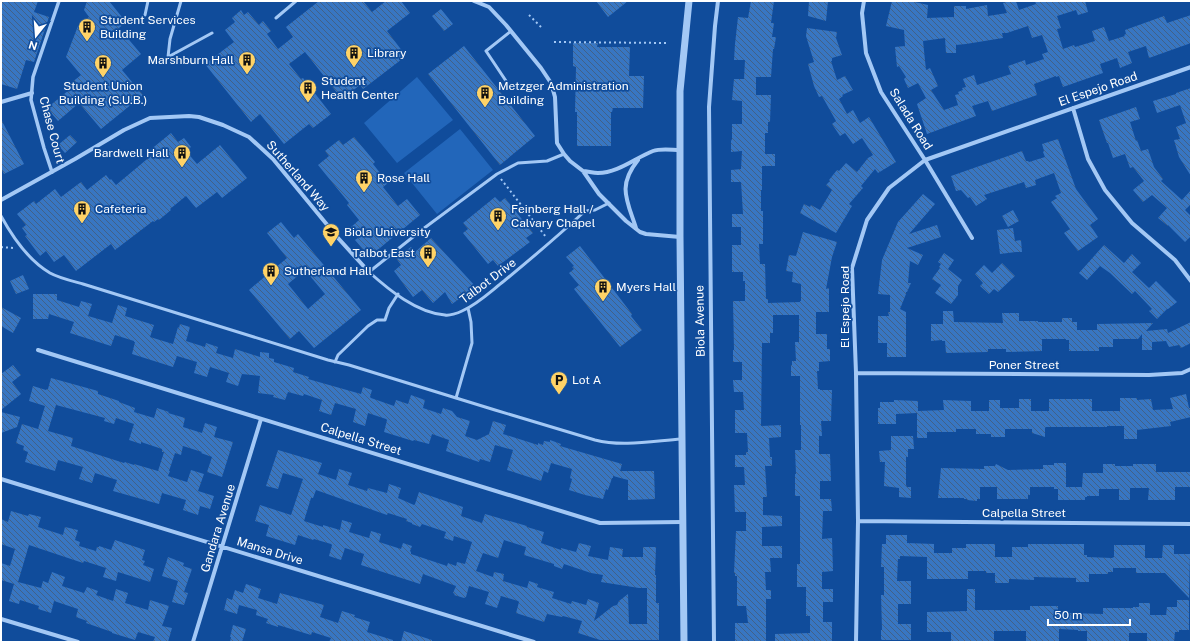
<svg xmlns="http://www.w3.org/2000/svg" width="1192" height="643" font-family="'Public Sans',sans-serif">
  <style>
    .grass { fill: #2266ba }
    .building { fill: url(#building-back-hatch); fill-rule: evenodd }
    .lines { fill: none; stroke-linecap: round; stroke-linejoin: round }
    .path { stroke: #a3c8f5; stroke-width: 2; stroke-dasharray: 2 3; stroke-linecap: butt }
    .service { stroke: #a3c8f5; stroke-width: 3 }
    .pedestrian { stroke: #a3c8f5; stroke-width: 3.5 }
    .minor { stroke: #a3c8f5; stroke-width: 4 }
    .tertiary { stroke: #a3c8f5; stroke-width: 7 }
    .labels { text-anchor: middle; stroke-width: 3.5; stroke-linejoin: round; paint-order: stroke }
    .poi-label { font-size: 12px; fill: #fff; stroke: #104c9b; text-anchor: start }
    .street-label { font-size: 12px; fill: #fff; stroke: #104c9b }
  </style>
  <defs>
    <pattern id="building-back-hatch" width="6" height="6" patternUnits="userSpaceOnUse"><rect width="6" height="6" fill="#3876c2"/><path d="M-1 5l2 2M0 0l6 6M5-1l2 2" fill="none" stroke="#426187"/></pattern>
  </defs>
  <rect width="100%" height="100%" fill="#104c9b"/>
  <path class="grass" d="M417 77 453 120 397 163 364 123Z
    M460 129 493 170 437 214 404 173Z"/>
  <path class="building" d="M1 1H38L34 12 49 17 34 62 26 60 17 89 1 84Z
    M87 1H109L126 22 119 28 141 54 122 70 143 95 101 129 79 103 58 121 47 108 69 90 66 87 81 75 66 57 78 26 89 17 84 10Z
    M319 1H363L372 12 386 1H401L410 13 387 31 406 56 363 89 360 85 342 99 305 52 289 64 301 79 303 78 331 114 313 128 309 124 284 144 260 114 251 122 205 64 234 42 225 30 235 22 232 18 241 10 244 15 248 12 259 25 263 21 271 31 267 34 278 49 293 37 286 27Z
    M596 1H628L608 17Z
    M751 1H774L771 23H774L772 37H776L774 49H773L771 77H756V95H771L770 122H768V133H765V154H775V166H762V190H761V211H763V244H759L760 264H765L766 299H768V303L800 302V301H801V284L792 282 793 272 786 271 789 255 796 256 803 232 837 242 832 257 826 289 829 288V312H816V334H827V349H830V361L819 362V371H817L818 389H820V390H832L831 421H821L822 436H819V454H830L831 481H820V499H831L832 511H823L822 539 832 538 833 571 822 572V589H833V602H823V622H832V642H775V634L810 633V616H806V587H797V564H800V496H795V474H796L795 450H801V425H800V376H791V365H792V361H796L795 342H799V315H773V333H770V343H762L761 426 781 425V437L769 438 770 457H772V466H765L767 497H763V515L782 516V526L762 527V546H782V558H770L771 572H765L766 590H771V599H766V642H735V623H748L746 606H737V576H735V573H734L736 531H746V512H735L734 485H745L744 467H735V455H746V452H748L747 433H735V410H744L743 392H734L733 380H742V362H733V350H734L733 301H745V281H743V272H732V245H741V227H732V214H743L741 182H731V170L741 169 742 151 731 152V141L732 139V124H742V101L732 100 734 79H744L745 60H734L735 44 738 17 748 18Z
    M809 1H828L826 21 808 16Z
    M892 1H910L928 5 927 18 954 17V6H966V9L987 5 988 16 1007 13 1003 3 1010 1H1016L1019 10 1036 4 1035 1H1085L1088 12 1078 15 1076 10 1057 16 1061 28 1057 29 1063 49 1074 45 1075 47 1095 41 1092 31 1104 27 1109 41 1125 36 1124 35 1126 34 1125 30 1164 16 1167 23 1191 15V43L1149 58 1146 46 1128 52 1132 63 1120 68 1117 58 1100 64 1103 73 1063 87 1059 76 1056 77V76L1034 84 1037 95 992 111 988 101 972 106 976 116 927 134 917 104 926 98 918 83 908 88 904 79 906 77 899 66 897 67 895 47 905 46 904 30 886 26ZM1028 26 1032 38 1042 35 1048 52 1042 54 1044 59 1026 65 1025 60 1008 66 1011 74 977 85 974 75 963 79 966 87 962 88 963 90 958 92 959 94 955 95 958 105 944 110 931 90 938 86 930 68 926 70 923 41 945 38 946 53H956V45L966 44 1003 38 1002 33H1007Z
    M441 9 453 24 444 31 432 16Z
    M807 28 837 32 836 38 842 55 832 58V61H831L837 80 845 76 853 90 842 95 843 96 839 99 847 114 853 110 860 123 869 117 896 162 878 173 875 169 861 186 863 188 849 204 852 206 836 233 800 213 804 204 810 207 811 205 820 210 832 190 826 185 830 181 829 180 837 170 839 171 846 163 857 172 868 158 873 155 862 138 853 144 845 133 840 136 832 124 836 121 822 96 819 97 814 86 808 64 814 62 806 36Z
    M573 43H598L597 47H630L629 76H644L643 108H613L612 112H611V146H577V112H575L576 67 573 66Z
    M464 46 535 136 500 165 428 74Z
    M1191 88V176L1179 157 1174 140 1180 139 1176 127 1186 123 1180 105 1157 113 1153 101 1176 94V93Z
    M1136 107 1140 119 1130 122 1136 141 1137 140 1141 151 1148 149 1154 167 1163 179 1161 181 1182 200 1191 190V204L1185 210 1191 216V236L1185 242 1168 225V226L1158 218 1167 208 1152 195 1143 202 1133 190 1144 181 1133 167 1130 168 1125 154 1113 158 1108 143H1107L1099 120Z
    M1 119 24 164 4 174 1 168Z
    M171 133 178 142 184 138 191 147 186 151 197 164 220 145 247 178 222 198 217 192 196 208 186 196 170 209 171 210 159 220 158 219 154 222 153 221 115 250 111 244 76 271 64 255 54 262 46 251 40 256 25 236 27 235 22 228 26 225 17 214 34 201 36 204 55 189 61 197 81 182 87 190 106 175 110 180 111 179 116 185 152 155 149 151Z
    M70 135 77 142 65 153 58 145Z
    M354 137 375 162 373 164 388 183 383 187 398 206 407 199 420 215 369 257 355 240 358 238 350 228 359 220 347 205 349 203 318 165 329 156 325 151 339 140 343 145Z
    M1058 139 1076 189 1098 219 1090 225 1098 237 1078 251 1064 233 1070 229 1051 202 1057 198 1055 196 1061 193 1054 173 1035 180 1036 185 1026 188 1024 182 984 195 987 199 976 206 970 197 968 198 961 190 956 191 951 176 1022 151 1026 161H1028L1029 162 1045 157 1043 152 1044 151 1042 144Z
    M923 194 935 204 909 234 937 225 941 237 907 248 923 255 918 265 910 261 908 283H911L907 292H906V294L900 309 906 312V357H887V343H878V316H889L888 312H890V295L878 294 882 260 898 222Z
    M495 197 500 202 505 198 533 233 526 238 530 242 498 266 493 260 488 264 463 233 468 229 463 223Z
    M1013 210 1019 221 1008 227 1002 216Z
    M281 222 294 238 298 234 361 310 314 348 299 331 290 339 249 290 287 258 267 233ZM305 270 325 294 308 309 288 284Z
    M1013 228 1015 241 1021 240 1022 252H1016L1000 254 997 230Z
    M431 238 476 287 452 304 445 292 433 303 422 290 413 297 394 271 401 265 396 258 411 247 415 252Z
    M1104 245 1124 263 1132 254 1141 263 1132 272 1149 288 1156 281 1177 302 1168 309H1167L1157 319 1149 311 1152 309 1135 291 1132 294 1110 273 1100 266 1087 280 1079 273Z
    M580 246 632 314 631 316 642 330 620 347 574 289 579 285 569 273 574 269 572 267 574 266 566 257Z
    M944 253 954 260 948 269 962 280 958 286V295L951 304 935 293 941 285 932 279 940 268 939 267 941 264 938 262Z
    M1002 263 1015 276 998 292 994 289 989 294 980 286 983 283 975 274 984 265 992 273Z
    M23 275 29 289 16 294 10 281Z
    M33 294H57V300L79 307 81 301 92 304 88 316 112 323 118 305 127 308 125 316 154 325 150 337 173 344 178 327 179 328 180 324 190 327 186 341 205 347 206 343 218 347 216 353 233 358 235 349 260 357V352L269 353V358L274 359V362L294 368 293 372 309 377 308 379 361 394 363 387 372 390 370 397 371 398 394 406 396 400 408 404 411 395 425 400 423 408 441 414 443 408 452 411 457 417 470 421 465 436 477 440 489 434 493 421 506 425 503 434 538 445V443L543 445 544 441 550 442V440L561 444 560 446 622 464 620 471H654L655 499 628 500V480L613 476V478H612L608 490 606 489 603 499 585 495 569 490 572 479 570 478 572 469 551 463 548 473 544 471 541 481 507 470 513 450 495 445 490 462 480 459 479 462 446 451 449 440 432 434 429 444 414 440 413 441 384 432 387 420 386 419 368 413 365 426 353 422 356 409 335 403 331 415 319 411 322 400 304 394 303 396 288 392 285 400 273 397 274 395 258 393 260 376 242 374 238 386 226 382 229 373 210 367 207 377 194 373 197 362 177 356 173 367 132 354 135 342H134V341L115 335 111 346 70 333 74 322 49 314 48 319H33Z
    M1 307 21 318 13 333 1 326Z
    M943 311H953L954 322 1003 323 1002 313H1019V321H1038V322H1062V318H1072V322H1077V330H1097V324L1153 323 1146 331 1167 329 1168 333 1191 322V343L1181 348 1179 345 1169 347 1166 341 1152 342V350H1142V334L1138 339H1113V347H1099V351H1069V340H1066V339H1042V351L1006 352V349H988V352L946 353 945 341H942V340L931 341V324H943Z
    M13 365 21 375 12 382 21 394 1 410V374Z
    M51 378 98 391V394L119 401V402L135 408 134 412 154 418 157 408 169 412 168 413 185 418 183 427 202 433 205 423 217 427 214 437 233 442 222 477 207 472 212 457 201 453 202 452 183 446 181 455 175 453 169 471H170L168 476 187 482 191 470 204 474 198 491 214 496 210 509 200 506 198 515 183 510 186 500 162 493 159 504 113 491 117 480 95 473 92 483 79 479 83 467 58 460 55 471 25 462 28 452 23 450 24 446 16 443 22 424 38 429 45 406 29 401 33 386 46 390 47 389H48ZM56 405 105 418 104 421 114 424 116 418 134 424 129 440 141 444V442L162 449V452H164L158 471 134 464V465L125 462 124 463 71 446 73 438 48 431Z
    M1186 394 1189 408H1191V417L1170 422 1171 426 1137 430V439H1124V426H1107V427H1046L1045 428V437L1032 433V429H1005V437H991V434H976V429H956V432H927V438H917V413L896 414V424H878V408H880V402H894V400L918 401V411L944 410 943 400 971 401V411H989V400H1000V408H1019V399H1031V411H1049V399H1092V411H1120V398H1137V400L1151 399 1153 410 1173 409 1170 398Z
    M1 412 20 417 17 427 1 433Z
    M891 436H913L914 449H908V457H906V485L907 487H911V498L899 497V488L884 486 885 462H880L879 451 891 450Z
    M278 450 322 463 318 474 336 480 339 469 352 473 348 485 367 491 368 488 387 493 389 484 401 488 398 498 414 505 415 504 419 492 463 507 461 516 482 523 485 514 527 526V527L544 532 541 543 561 550V548L576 552 579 543 591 546 588 556 608 560 610 547 623 549 622 557H643V547H656L655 575H656V603H659V640H600L578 633 582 621 563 616 562 617 547 614 544 622 516 613 519 602 518 601 501 596 497 608 485 604 489 592 469 586 466 597 464 598 454 595 455 594 453 593 456 586 423 574 420 584 361 565 364 554 345 548 341 560 329 556 332 545 331 544 314 539 313 540 298 535 295 545 266 536 269 525 255 521 260 505 291 515 303 479 283 473 278 489 266 486ZM316 490 387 515 388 513 407 519 406 521 412 523V524L420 527 422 524 446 532 444 538 453 541 454 536 472 542 465 564 457 562 456 566 448 563 447 566 411 554V552L410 551 412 546 403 543 401 549 379 542 381 534 371 531 369 538 349 532 352 523 342 520 340 530 323 525V527L304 521 311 498H313ZM504 540 526 547 524 555 554 564V566L562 569 564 564 591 573 603 575 601 582 639 588H647V624H629L628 594 619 601 617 605 613 606 594 621 599 603 588 599 586 605 572 601 571 604 552 598 554 592 537 587 538 584 529 581 527 588 503 581 504 574 494 572 493 577 476 571 483 553 498 558Z
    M1054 463H1066V487H1082L1083 473H1103V464H1115V466H1133V464H1156V472H1190V487H1175V500H1148L1149 488H1130V500H1119V489H1099V496H1087V497H1085V500H1058V489H1054V487H1030V495H1028V499H997V487H980V499H977V501L967 500V499H964V498H938L941 468 984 469V466H995L996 464 1008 470 1043 469V465H1054Z
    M11 511 28 516 29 514 41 517 38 527 63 535 65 527 78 530 75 540 80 542 79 546 96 551 97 547H99V546L111 550 115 540 145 550 142 560 145 561 143 565 154 569 150 582 118 572 116 581 103 577 106 568 84 561 83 563 29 545 18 582 41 588 43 581 48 583 52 572 65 577 62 586 84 593 87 587 98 591 96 595 113 601 116 589 128 593 125 603 148 610 150 600 169 606 162 626 172 628 168 642H153L155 637 138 632 135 640 112 633V632L86 623 87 621 76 617 78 609 54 601 51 613 38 609 39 606 20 600 19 604 9 601 14 584 1 580V563L10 566 15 549 1 544V519L8 522Z
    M886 535H907V543L934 544V553H952V548H966V544H995V557H1012V547H1028V544H1084V555H1087V557L1112 558 1114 557V545H1145V558H1162L1163 545H1174V554H1190L1189 598 1165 573H1136V568H1113V572H1108V574H1089V582H1076V578L1034 577V580L1009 579V583H995V573H986V571H968V579H927V557L900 556V559H898L897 581H911V604H898V624H911V640H882L881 639V630H882L881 595H884V567H881L882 544H886Z
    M168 557 184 563 183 566 192 569 184 592 188 593 184 605 172 602 178 581 162 576Z
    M246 584 261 589 258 598 277 604 280 593 324 605 320 617 338 623 342 611 355 615 354 617 370 622 367 632 393 640V642H329L331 638 312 632 311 635 278 625V627L266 623 268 619 256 615 257 610 239 605 237 614 224 610 227 598 232 600 235 590 243 593Z
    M967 589H975V610H1030V606H1058V612H1069V613L1103 614V608H1133V607H1139V603H1150V615H1166L1167 607H1177V600H1189V630H1179V632H1175L1174 642H1147V633H1129V641L1087 642V631H1078V630L1059 629V642H1026V631H994V641H951V632H927V612L967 611Z
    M233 625 246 629 242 642H230L231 637H230Z
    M404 631 432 640V642H401Z"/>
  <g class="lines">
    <path class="path" d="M529 15 543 29
      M554 42 667 43
      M501 179 546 237
      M1 247 14 248"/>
    <path class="service" d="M181 1 170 39 168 57 212 33
      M145 15 148 1
      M276 18 296 1
      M510 87 486 51 511 31
      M564 154 547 161 518 163 497 174 423 229 369 272C389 290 417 313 445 315 449 316 458 313 462 311 478 304 491 291 504 281 532 258 559 235 585 211L595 210 609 203
      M1 216C13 238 28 260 50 273 59 278 72 281 83 284L328 360 349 365 495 410 595 440C622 447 653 441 681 439
      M335 362 338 355 368 326 377 320H385L389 308 398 294
      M456 398 472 343 471 322 468 308"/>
    <path class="pedestrian" d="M52 172 44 148 31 100 33 77 59 1"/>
    <path class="minor" d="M474 1 489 7 506 25 541 68 551 83 555 97 557 143 564 154 570 161 583 171 599 194 626 221 640 232 646 234 680 237
      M864 1 862 13 866 53 881 92 925 160 972 238
      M1 102 32 93
      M1073 108 1088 159 1105 190 1132 223 1175 260 1191 281
      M583 171C587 171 593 173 598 173 618 173 635 158 653 151 661 148 672 150 680 150
      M1 200 75 159 124 130 150 118 189 116 199 117 223 125 249 137 273 159 338 238 369 272
      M636 228C627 200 617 186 638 160
      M38 350 600 523 682 522
      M856 373 1149 375 1182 373 1191 369
      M1 479 534 642
      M858 521 1191 524
      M1 619 78 642
      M193 642 261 419
      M714 642 709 107 715 26 718 1
      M856 642 858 521 856 373 852 268 867 220 889 188 925 160 1191 67"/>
    <path class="tertiary" d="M684 642 680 237V91L689 1"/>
  </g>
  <defs>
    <g id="building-pin" transform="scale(0.9)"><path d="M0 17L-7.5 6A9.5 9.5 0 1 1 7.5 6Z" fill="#ffd367" stroke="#104c9b"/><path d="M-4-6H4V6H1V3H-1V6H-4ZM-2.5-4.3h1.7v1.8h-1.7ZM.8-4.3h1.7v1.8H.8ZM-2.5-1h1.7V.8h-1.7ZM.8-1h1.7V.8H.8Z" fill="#111"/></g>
    <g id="university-pin" transform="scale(0.9)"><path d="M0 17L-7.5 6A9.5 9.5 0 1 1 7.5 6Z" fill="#ffd367" stroke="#104c9b"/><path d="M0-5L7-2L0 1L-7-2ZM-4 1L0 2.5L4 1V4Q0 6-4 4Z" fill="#111"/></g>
    <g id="parking-pin" transform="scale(0.9)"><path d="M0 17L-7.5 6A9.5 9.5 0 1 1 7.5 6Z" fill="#ffd367" stroke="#104c9b"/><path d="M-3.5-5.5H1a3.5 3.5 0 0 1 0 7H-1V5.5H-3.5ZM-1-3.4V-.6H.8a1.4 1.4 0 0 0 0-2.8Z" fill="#111"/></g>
  </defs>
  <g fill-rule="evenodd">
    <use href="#building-pin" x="87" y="27"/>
    <use href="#building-pin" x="354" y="53"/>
    <use href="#building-pin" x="247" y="60"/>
    <use href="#building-pin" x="103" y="63"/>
    <use href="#building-pin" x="308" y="88"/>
    <use href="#building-pin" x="485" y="93"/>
    <use href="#building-pin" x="182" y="153"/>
    <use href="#building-pin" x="364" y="178"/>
    <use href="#building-pin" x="82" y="209"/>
    <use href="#building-pin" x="498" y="216"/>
    <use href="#university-pin" x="331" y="232"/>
    <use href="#building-pin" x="428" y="253"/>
    <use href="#building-pin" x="271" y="271"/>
    <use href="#building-pin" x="603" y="287"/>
    <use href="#parking-pin" x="559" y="380"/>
  </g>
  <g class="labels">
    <g class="poi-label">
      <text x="100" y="24">Student Services<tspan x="100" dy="14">Building</tspan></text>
      <text x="367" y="57">Library</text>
      <text x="234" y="64" text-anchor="end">Marshburn Hall</text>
      <text x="321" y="85">Student<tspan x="321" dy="14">Health Center</tspan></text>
      <text x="103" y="90" text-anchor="middle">Student Union<tspan x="103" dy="14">Building (S.U.B.)</tspan></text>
      <text x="498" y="90">Metzger Administration<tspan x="498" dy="14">Building</tspan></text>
      <text x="169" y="157" text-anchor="end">Bardwell Hall</text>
      <text x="377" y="182">Rose Hall</text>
      <text x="95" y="213">Cafeteria</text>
      <text x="511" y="213">Feinberg Hall /<tspan x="511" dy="14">Calvary Chapel</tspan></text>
      <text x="344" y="236">Biola University</text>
      <text x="415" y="257" text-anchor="end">Talbot East</text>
      <text x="284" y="275">Sutherland Hall</text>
      <text x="616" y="291">Myers Hall</text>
      <text x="572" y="384">Lot A</text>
    </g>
    <g class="street-label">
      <text transform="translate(1098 89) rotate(-19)" y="4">El Espejo Road</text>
      <text transform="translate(911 119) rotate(58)" y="4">Salada Road</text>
      <text transform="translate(52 130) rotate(75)" y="4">Chase Court</text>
      <text transform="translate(298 176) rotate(49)" y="4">Sutherland Way</text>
      <text transform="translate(488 281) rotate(-37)" y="4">Talbot Drive</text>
      <text transform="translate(845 307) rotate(-90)" y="4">El Espejo Road</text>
      <text transform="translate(700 321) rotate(-91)" y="4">Biola Avenue</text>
      <text x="1024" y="369">Poner Street</text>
      <text transform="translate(361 439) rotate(17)" y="4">Calpella Street</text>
      <text x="1024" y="517">Calpella Street</text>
      <text transform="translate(218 528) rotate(-73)" y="4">Gandara Avenue</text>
      <text transform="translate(270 551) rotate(17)" y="4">Mansa Drive</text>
    </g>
  </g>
  <rect width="1192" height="643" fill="none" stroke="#ffffff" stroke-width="4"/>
  <g transform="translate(36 36) rotate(197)" stroke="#104c9b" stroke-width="3" paint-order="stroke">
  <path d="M0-3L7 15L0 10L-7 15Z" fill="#ffffff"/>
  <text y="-6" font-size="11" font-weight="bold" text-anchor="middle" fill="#ffffff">N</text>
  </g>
  <path d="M1048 619v6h82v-6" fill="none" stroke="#ffffff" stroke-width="2"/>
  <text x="1054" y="619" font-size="12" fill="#ffffff" stroke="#104c9b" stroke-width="3" paint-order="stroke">50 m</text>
</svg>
